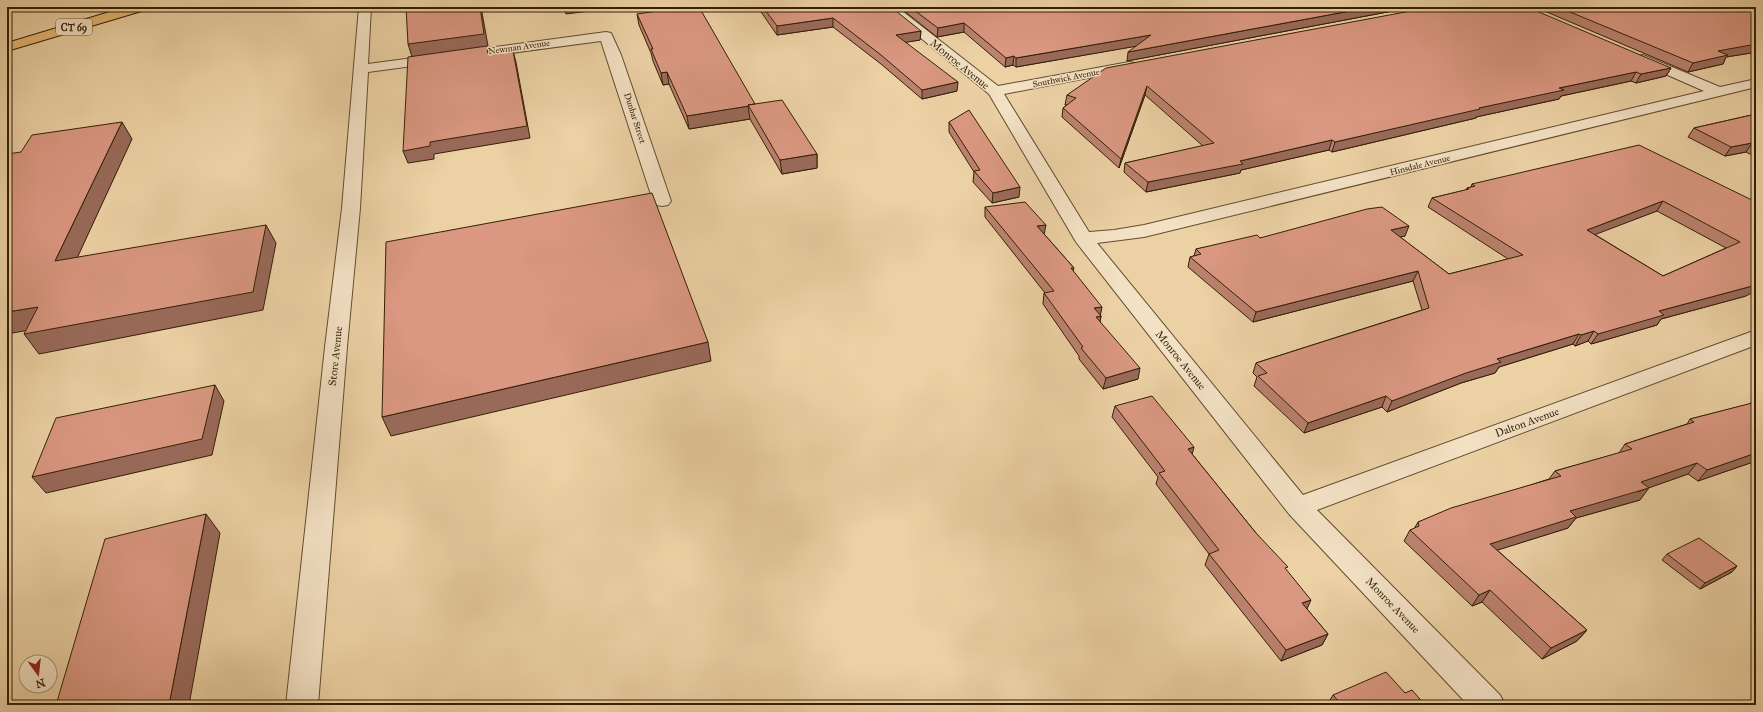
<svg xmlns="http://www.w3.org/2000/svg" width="1763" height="712" font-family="'IM FELL Great Primer',serif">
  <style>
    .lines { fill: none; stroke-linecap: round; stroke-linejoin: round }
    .minor-casing { stroke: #614c2e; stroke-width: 2 }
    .major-casing { stroke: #331f06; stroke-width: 2 }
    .minor { fill: #f3e1c4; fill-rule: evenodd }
    .major { fill: #e6b872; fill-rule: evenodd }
    .wall { fill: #bb826f; stroke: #331f06; fill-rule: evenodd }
    .shaded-wall { fill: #996a5a; stroke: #331f06 }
    .building { fill: #da9781; stroke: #331f06; fill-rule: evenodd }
    .labels { text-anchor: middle; stroke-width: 3; stroke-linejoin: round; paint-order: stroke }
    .far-street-label { font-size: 9px; fill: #331f06; stroke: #f3e1c4 }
    .shield { fill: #f3e1c4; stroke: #6d593f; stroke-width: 1 }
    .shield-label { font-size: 10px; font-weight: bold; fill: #331f06 }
    .street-label { font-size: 11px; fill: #331f06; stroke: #f3e1c4 }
  </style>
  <rect width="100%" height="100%" fill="#ecd1a4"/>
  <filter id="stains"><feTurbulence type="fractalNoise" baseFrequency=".005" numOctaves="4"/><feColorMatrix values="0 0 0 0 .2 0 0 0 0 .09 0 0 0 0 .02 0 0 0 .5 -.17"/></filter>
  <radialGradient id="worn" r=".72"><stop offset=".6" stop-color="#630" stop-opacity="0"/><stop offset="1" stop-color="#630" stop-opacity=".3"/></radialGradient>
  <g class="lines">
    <g class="minor-casing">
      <path id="minor" d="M359 7H371L368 64 606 32 611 33 621 55 671 201 668 205 662 206 656 205 653 201 601 41 368 72 360 208 347 347 318 705H286L325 347 342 208Z
        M883 7H897L998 86 1129 62 1134 63 1136 66 1134 69 1129 70 1004 94 1089 232 1114 230 1144 225 1704 91 1638 62 1636 59 1638 56 1643 55 1720 87 1756 79V87L1144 237 1097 243 1303 495 1756 330V345L1317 510 1500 695 1505 705H1468L1289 514 1076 242 989 94Z"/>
    </g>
    <g class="major-casing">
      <path id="major" d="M126 7H146L145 10 7 51V43Z"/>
    </g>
    <use href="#minor" class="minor"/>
    <use href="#major" class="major"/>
  </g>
  <path class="wall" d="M759 7H763L921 31 920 40 905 42 957 91 922 99 881 64 833 27 777 35 759 9Z
    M899 7H1414L1127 61 1136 46 1016 67 1013 65 1005 67 964 32 937 37Z
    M1432 7 1671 68 1666 76 1636 83 1631 81 1561 96 1559 99 1476 117V118L1332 152 1329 150 1241 170 1240 173 1146 192 1124 172 1125 163 1203 146 1145 95 1119 168 1062 117 1063 108 1067 105H1065L1067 95Z
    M1535 7H1756V49L1753 50 1751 53 1726 57 1723 64 1688 72Z
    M637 14 755 104 817 154V168L782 174 750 119 689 129 669 84 663 85 653 61 651 53 639 25Z
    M1756 114V157L1746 152 1725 156 1688 137 1694 128Z
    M949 122 1019 197 992 203 973 182 974 172 949 132Z
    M1472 184 1756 202 1746 296 1661 319 1657 325 1591 344 1588 341 1575 346 1573 344 1499 367 1495 373 1461 383 1387 412 1382 407 1304 433 1254 386 1257 377 1253 373 1256 363 1422 310 1413 281 1253 322 1188 267 1190 257 1194 256 1196 249 1260 238 1405 236 1400 237 1449 274 1508 259 1428 207 1432 198 1466 190 1467 188 1471 187ZM1657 211 1726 248 1663 276 1594 234Z
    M985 207 1044 234 1074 268 1073 271 1101 316 1100 322 1138 379 1103 389 1079 359V356L1043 304 1044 293H1045L985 217Z
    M1756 398V461L1698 481 1688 474 1648 488 1640 500 1576 518 1568 528 1497 550 1587 630 1577 641 1542 659 1482 602 1472 606 1404 541 1410 530 1414 529 1418 522 1549 479 1555 471 1619 453 1625 444 1687 424 1690 419 1750 404 1753 399Z
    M1115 406 1192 454 1286 570 1307 609 1328 634 1322 645 1281 661 1205 565 1209 554 1156 484 1158 477 1112 417Z
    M1667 554 1737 566 1732 572 1700 589 1662 560Z
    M1405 693 1425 705H1327L1333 695Z"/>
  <path class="shaded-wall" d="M480 7H481L488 46H487L490 57H412L408 44Z
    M564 7H622L566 14Z
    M1372 7H1414L1127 61 1128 52Z
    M833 18V27L777 35V26Z
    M964 23V32L937 37 938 28Z
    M921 31 920 40 896 44V35Z
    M1151 35 1149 44 1016 67V58Z
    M1756 41V49L1753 50 1751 53 1726 57 1723 64 1688 72 1693 63 1718 51Z
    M513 51 516 62 530 138 434 154V159L408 163 403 151 430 142Z
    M1014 56 1013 65 1005 67 1006 58Z
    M1671 68 1666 76 1636 83 1641 74Z
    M667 72 669 84 663 85 661 73Z
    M1636 72 1631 81 1561 96 1559 99 1476 117V118L1332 152 1335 142 1479 108 1559 88Z
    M958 82 957 91 922 99V90Z
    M1147 86 1145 95 1119 168 1121 159Z
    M748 106 750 119 689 129 687 116Z
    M122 122 132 139 67 280 55 261Z
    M1332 140 1329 150 1241 170 1240 173 1146 192 1148 182Z
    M1752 143 1746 152 1725 156 1731 147Z
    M817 154V168L782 174 780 160Z
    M1020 187 1019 197 992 203 993 193Z
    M1663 201 1657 211 1581 240 1587 230Z
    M266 225 276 243 263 310 39 354 24 334Z
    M1046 225 1044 235 1037 226Z
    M1409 226 1405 236 1387 240 1391 230Z
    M1418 271 1413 281 1253 322 1256 312Z
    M1756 285V291L1746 296 1661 319 1657 325 1591 344 1598 334 1659 311Z
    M38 307 52 326 7 334V312Z
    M1102 307 1100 317 1101 316 1099 327 1094 328V308Z
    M1594 331 1588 341 1575 346 1581 335Z
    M1579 334 1573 344 1499 367 1495 373 1461 383 1387 412 1392 401 1497 359Z
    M708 342 711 361 391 436 382 417Z
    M1140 368 1138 379 1103 389 1106 378Z
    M215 385 224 401 212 455 46 493 32 477Z
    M1386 396 1382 407 1304 433 1308 423Z
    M1194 447 1191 459 1188 449Z
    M1756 453V461L1698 481 1707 470Z
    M1697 463 1688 474 1637 492 1649 488 1640 500 1576 518 1568 528 1482 555 1490 544 1641 482Z
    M206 514 220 533 189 705H169Z
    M1737 566 1732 572 1700 589 1705 583Z
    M1490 590 1482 602 1472 606 1479 595Z
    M1311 600 1306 611 1302 603Z
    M1587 630 1577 641 1542 659 1551 648Z
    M1328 634 1322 645 1281 661 1286 650Z"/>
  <path class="building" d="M406 7H480L484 34 408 44Z
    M685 7H699L755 104 748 105 749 106 687 116 667 72 661 73 651 49H653L637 14Z
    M763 7H891L921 31 896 35 958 82 922 90 881 55 833 18 777 26Z
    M910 7H1372L1128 52 1151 35 1016 58 1014 56 1006 58 964 23 938 28Z
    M1432 7H1527L1671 68 1641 74 1636 72 1559 88 1564 90 1479 108 1480 109 1335 142 1332 140 1240 161 1243 164 1148 182 1125 163 1214 143 1147 86 1121 159 1063 108 1076 98 1067 95 1106 68Z
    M1558 7H1756V41L1751 42 1756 44 1718 51 1728 55 1693 63Z
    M487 46 488 55 513 51 527 126 430 142V146L403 151 408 57Z
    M782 100 817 154 780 160 748 105Z
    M969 110 1020 187 993 193 974 171 980 170 949 122Z
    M1756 114V144L1752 143 1731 147 1694 128Z
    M122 122 55 261 266 225 253 292 24 334 38 307 7 312V154L21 152 32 135Z
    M1639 145 1756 202V285L1659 311 1664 315 1598 334 1594 331 1581 335 1579 334 1497 359 1501 362 1466 373 1392 401 1386 396 1308 423 1258 376 1267 373 1256 363 1429 308 1418 271 1256 312 1190 257 1201 254 1196 249 1257 235 1260 238 1367 209 1382 207 1409 226 1391 230 1449 274 1523 255 1432 198 1469 189 1467 188 1475 186 1472 184ZM1663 201 1740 242 1663 276 1587 230Z
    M652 193 708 342 382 417 386 242Z
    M1025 202 1046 225 1037 226 1074 268H1071L1102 307 1094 308 1101 316 1096 317 1140 368 1106 378 1081 348 1083 347 1044 293 1054 291 985 207Z
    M215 385 202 439 32 477 56 418Z
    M1152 396 1194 447 1188 449 1256 533 1288 567 1285 568 1311 600 1302 603 1328 634 1286 650 1209 554 1219 550 1159 473 1165 471 1115 406Z
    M1756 402V453L1707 470 1697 463 1641 482 1649 488 1570 511 1576 517 1490 544 1587 630 1551 648 1490 590 1479 595 1410 530 1419 526 1418 522 1451 508 1561 476 1555 471 1632 449 1625 444 1694 422 1690 419Z
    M206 514 169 705H56L105 539Z
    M1699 538 1737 566 1705 583 1667 554Z
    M1386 672 1405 693 1412 690 1425 705H1336L1340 703 1333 695Z"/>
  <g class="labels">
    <g class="far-street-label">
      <text transform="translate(519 47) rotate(-8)" y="3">Newman Avenue</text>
      <text transform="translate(1066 78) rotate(-11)" y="3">Southwick Avenue</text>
      <text transform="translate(635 118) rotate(72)" y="3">Dunbar Street</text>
      <text transform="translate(1420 165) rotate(-14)" y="3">Hinsdale Avenue</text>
    </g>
    <rect class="shield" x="56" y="19" width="36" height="16" rx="3"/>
    <g class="shield-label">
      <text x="74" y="31">CT 69</text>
    </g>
    <g class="street-label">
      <text transform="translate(960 64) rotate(39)" y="4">Monroe Avenue</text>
      <text transform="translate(335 356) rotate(-84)" y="4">Store Avenue</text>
      <text transform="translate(1181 360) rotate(51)" y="4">Monroe Avenue</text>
      <text transform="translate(1527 422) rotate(-20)" y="4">Dalton Avenue</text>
      <text transform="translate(1393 605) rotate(46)" y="4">Monroe Avenue</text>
    </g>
  </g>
  <rect width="1763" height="712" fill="none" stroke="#ecd1a4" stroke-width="24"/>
  <rect x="8" y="8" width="1747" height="696" fill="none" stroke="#331f06" stroke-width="2"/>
  <rect x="12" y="12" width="1739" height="688" fill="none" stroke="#331f06"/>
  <g transform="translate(38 674) rotate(165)"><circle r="19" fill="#f3e1c4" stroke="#a69378"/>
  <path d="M0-3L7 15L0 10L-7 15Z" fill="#8f2418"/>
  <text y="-6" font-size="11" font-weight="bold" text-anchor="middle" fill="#331f06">N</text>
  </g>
  <rect width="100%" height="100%" filter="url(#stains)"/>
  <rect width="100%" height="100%" fill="url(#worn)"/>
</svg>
